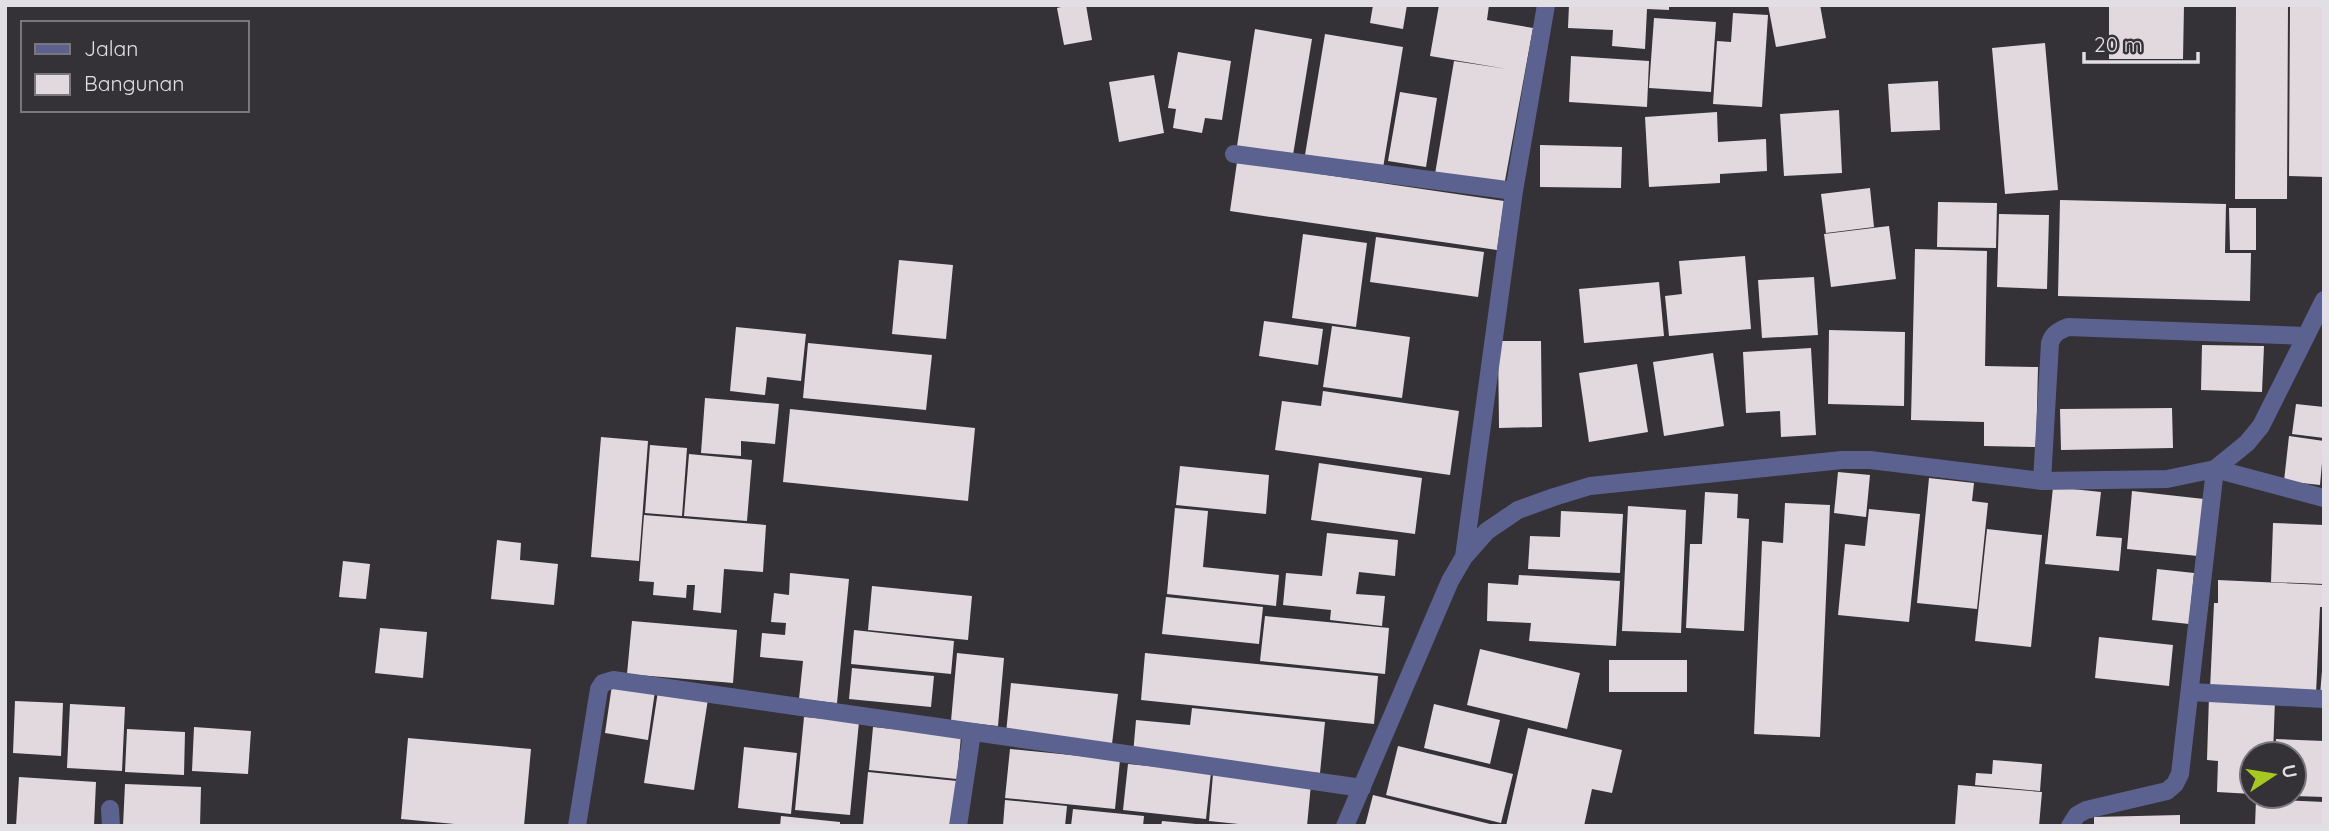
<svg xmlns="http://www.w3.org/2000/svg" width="2329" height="831" font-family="Quicksand,sans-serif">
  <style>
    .building { fill: #e2d9de }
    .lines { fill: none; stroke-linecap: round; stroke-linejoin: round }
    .service { stroke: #5c628f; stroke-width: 18 }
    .minor { stroke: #5c628f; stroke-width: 18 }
  </style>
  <rect width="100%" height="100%" fill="#343137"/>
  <path class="building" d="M1069 5H1086L1092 40 1064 45 1057 8Z
    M1373 5H1407L1403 29 1370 23Z
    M1439 5H1489L1487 20 1533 28 1504 186 1435 174 1454 61 1507 69 1430 56Z
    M1569 5H1669V10L1647 9 1645 49 1612 46 1613 30 1568 28Z
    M1768 5H1820L1826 38 1776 47Z
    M2109 5H2184L2183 59H2109Z
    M2236 5H2288L2287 199H2235Z
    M2290 5H2324V177L2289 176Z
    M1733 13 1768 15 1762 107 1713 104 1717 41 1731 42Z
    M1654 18 1716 22 1711 92 1649 88Z
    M1255 29 1312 39 1293 155 1237 146Z
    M1325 34 1403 47 1383 168 1305 155Z
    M2045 43 2058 190 2005 194 1992 48Z
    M1178 52 1231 61 1222 120 1205 118 1202 133 1173 128 1176 109 1168 108Z
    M1571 56 1649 61 1647 107 1569 102Z
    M1154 75 1164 133 1119 142 1109 82Z
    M1938 81 1940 130 1891 132 1888 84Z
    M1400 92 1437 98 1426 167 1388 161Z
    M1839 110 1842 173 1784 176 1780 114Z
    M1717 112 1718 142 1766 139 1767 171 1720 174V183L1649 187 1645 117Z
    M1540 145 1622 147 1621 188 1540 187Z
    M1237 162 1504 201 1497 250 1230 211Z
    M1870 188 1874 227 1826 233 1821 194Z
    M2060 200 2226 204 2225 253H2251L2250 301 2058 296Z
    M1938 202 1997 203 1996 248 1937 247Z
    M2229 208H2256V250H2230Z
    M1999 214 2049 215 2047 289 1997 287Z
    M1889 226 1896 279 1831 287 1824 234Z
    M1303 234 1367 243 1356 327 1292 318Z
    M1376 237 1484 252 1478 297 1370 282Z
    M1915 249 1987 251 1985 366 2038 367 2036 447 1984 446V422L1911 420Z
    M1745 256 1751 329 1669 336 1665 296 1682 294 1679 261Z
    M899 260 953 265 946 339 892 334Z
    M1814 277 1818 335 1762 338 1758 280Z
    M1659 282 1664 336 1584 343 1579 289Z
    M1264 321 1323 329 1318 365 1259 356Z
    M1332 326 1410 337 1402 398 1323 387Z
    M736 327 806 334 801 381 767 377 765 395 730 391Z
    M1829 330 1905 332 1904 406 1828 404Z
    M1498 341H1541L1542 427 1499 428Z
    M808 343 932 355 926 410 803 398Z
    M2202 345 2264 346 2262 392 2201 390Z
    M1811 348 1816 435 1781 437 1780 411 1746 413 1743 352Z
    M1713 353 1724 426 1664 436 1653 362Z
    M1637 364 1648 432 1589 442 1579 373Z
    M1323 391 1459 411 1450 475 1275 450 1282 401 1321 406Z
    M705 398 779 404 775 444 741 441V456L701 453Z
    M2296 404 2324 407V438L2292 434Z
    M2172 408 2173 448 2061 450 2060 409Z
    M790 409 975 428 968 501 783 482Z
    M2289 436 2324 441 2320 485 2284 481Z
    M601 437 648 441 639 561 591 557Z
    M650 445 687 448 682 516 645 513Z
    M689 454 752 460 747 521 684 516Z
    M1319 463 1422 478 1415 534 1311 520Z
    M1180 466 1269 475 1266 514 1176 505Z
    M1838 472 1870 475 1866 517 1834 513Z
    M1929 478 1974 483 1972 501 1988 503 1977 609 1917 603Z
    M2053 487 2101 492 2096 536 2122 538 2119 571 2045 564Z
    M2132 491 2204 499 2198 556 2127 549Z
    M1705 492 1738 494 1737 518 1749 519 1744 631 1686 628 1690 544H1702Z
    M1785 503 1830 505 1820 737 1754 734 1762 541 1783 543Z
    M1628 506 1686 510 1681 633 1622 631Z
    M1175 508 1208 511 1203 567 1279 575 1276 606 1167 594Z
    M1869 509 1920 514 1909 622 1838 615 1845 544 1865 546Z
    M1561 511 1623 514 1620 573 1528 569 1530 536 1560 537Z
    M644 515 766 525 763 572 724 569 721 613 693 610 695 585H687L686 598 653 595 654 582 639 581Z
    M2273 523 2324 525V584L2271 582Z
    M1987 529 2042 535 2031 647 1975 641Z
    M1327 533 1398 540 1395 576 1359 572 1356 594 1385 596 1382 626 1330 620 1331 610 1283 605 1286 573 1322 576Z
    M497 540 521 543 520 560 558 564 554 605 491 599Z
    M343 561 370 564 366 599 339 597Z
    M2157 569 2194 573 2189 624 2152 620Z
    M790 573 849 579 837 703 799 699 803 661 760 657 762 633 785 635 786 623 771 622 774 593 789 595Z
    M1519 575 1620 581 1616 646 1529 641 1531 623 1487 621 1488 583 1518 585Z
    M2218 580 2324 585V607H2320L2316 694 2210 689 2214 603H2218Z
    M872 586 972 596 968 640 868 630Z
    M1166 597 1263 607 1259 644 1162 634Z
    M1265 616 1389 628 1385 674 1260 661Z
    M632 621 737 630 733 683 627 674Z
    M380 628 427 632 423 678 375 673Z
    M854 630 954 641 951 674 851 664Z
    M2099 637 2173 645 2169 686 2095 678Z
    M1480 649 1580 673 1567 729 1467 705Z
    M957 653 1004 658 998 726 951 721Z
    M1145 653 1378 676 1374 724 1141 700Z
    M1609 660H1687V692H1609Z
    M852 668 934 676 931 707 849 699Z
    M2322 671H2324V695H2320Z
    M1011 683 1118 694 1112 744 1006 733Z
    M612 685 655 691 648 740 605 733Z
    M658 691 708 699 694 790 644 783Z
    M2209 696 2275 700 2273 754H2252V794L2217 792 2218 761 2207 760Z
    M15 701 63 703 61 756 13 753Z
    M70 704 125 707 122 771 67 768Z
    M1434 704 1500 720 1490 764 1424 748Z
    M1192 708 1325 722 1320 773 1133 754 1136 720 1190 725Z
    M804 717 859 722 850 815 795 810Z
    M194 727 251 731 248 774 192 771Z
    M873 727 961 736 957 779 869 770Z
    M1528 728 1622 750 1612 793 1592 789 1584 826H1506Z
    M127 729 185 732 184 775 125 772Z
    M408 738 531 749 524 826H476L401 819Z
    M2276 739 2324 741V797L2294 796V754H2275Z
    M1398 746 1513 774 1501 823 1386 795Z
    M744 747 797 753 791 814 738 808Z
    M1010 749 1120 760 1115 809 1005 798Z
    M1993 760 2042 764 2040 791 1975 785 1976 773 1992 774Z
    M1128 764 1211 772 1206 819 1123 810Z
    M868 772 957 781 953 826H863Z
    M1213 774 1311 784 1307 826H1258L1209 821Z
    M19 777 96 782 94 826H16Z
    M125 784 201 787 200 826H123Z
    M1958 785 2042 792 2039 826H1955Z
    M1373 795 1494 825V826H1365Z
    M2256 799 2324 802V826H2255Z
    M1005 800 1067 806 1065 826H1003Z
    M1073 809 1144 816 1143 826H1071Z
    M2180 815V826H2094V817Z
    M781 816 840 822V826H780Z
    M1162 821 1196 824V826H1161Z"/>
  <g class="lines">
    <path class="service" d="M2042 481 2050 343C2053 333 2059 331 2068 327L2305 336"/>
    <path class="minor" d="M1234 154 1514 191
      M1464 557 1514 191 1546 5
      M2190 692 2324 699
      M110 809 111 826
      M577 826 599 689 603 683 613 680 1362 788
      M958 826 972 733
      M1345 826 1450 581 1464 557 1487 531 1518 510 1554 497 1590 486 1842 460H1870L2042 481 2167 479 2215 469 2247 443 2261 426 2324 300
      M2070 826 2077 815 2086 810 2167 791 2175 784 2180 774 2215 469 2324 498"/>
  </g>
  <rect width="2329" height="831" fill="none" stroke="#e1dfe3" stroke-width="14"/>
  <rect x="21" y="21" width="228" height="91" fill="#343137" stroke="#79777c" stroke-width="2"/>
  <rect x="35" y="44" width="35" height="10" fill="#5c628f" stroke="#79777c" stroke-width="2"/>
  <text x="84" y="56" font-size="21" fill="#e1dfe3">Jalan</text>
  <rect x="35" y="74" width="35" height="21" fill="#e2d9de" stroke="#79777c" stroke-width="2"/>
  <text x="84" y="91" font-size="21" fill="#e1dfe3">Bangunan</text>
  <g transform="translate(2273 775) rotate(78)"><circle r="33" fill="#343137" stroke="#79777c" stroke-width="2"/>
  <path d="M0-5L12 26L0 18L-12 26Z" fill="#a6c821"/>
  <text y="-10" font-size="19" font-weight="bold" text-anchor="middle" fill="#e1dfe3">U</text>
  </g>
  <path d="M2084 52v10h114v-10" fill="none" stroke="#e1dfe3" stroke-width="3.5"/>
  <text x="2094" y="52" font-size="21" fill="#e1dfe3" stroke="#343137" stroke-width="5" paint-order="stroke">20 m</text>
</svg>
